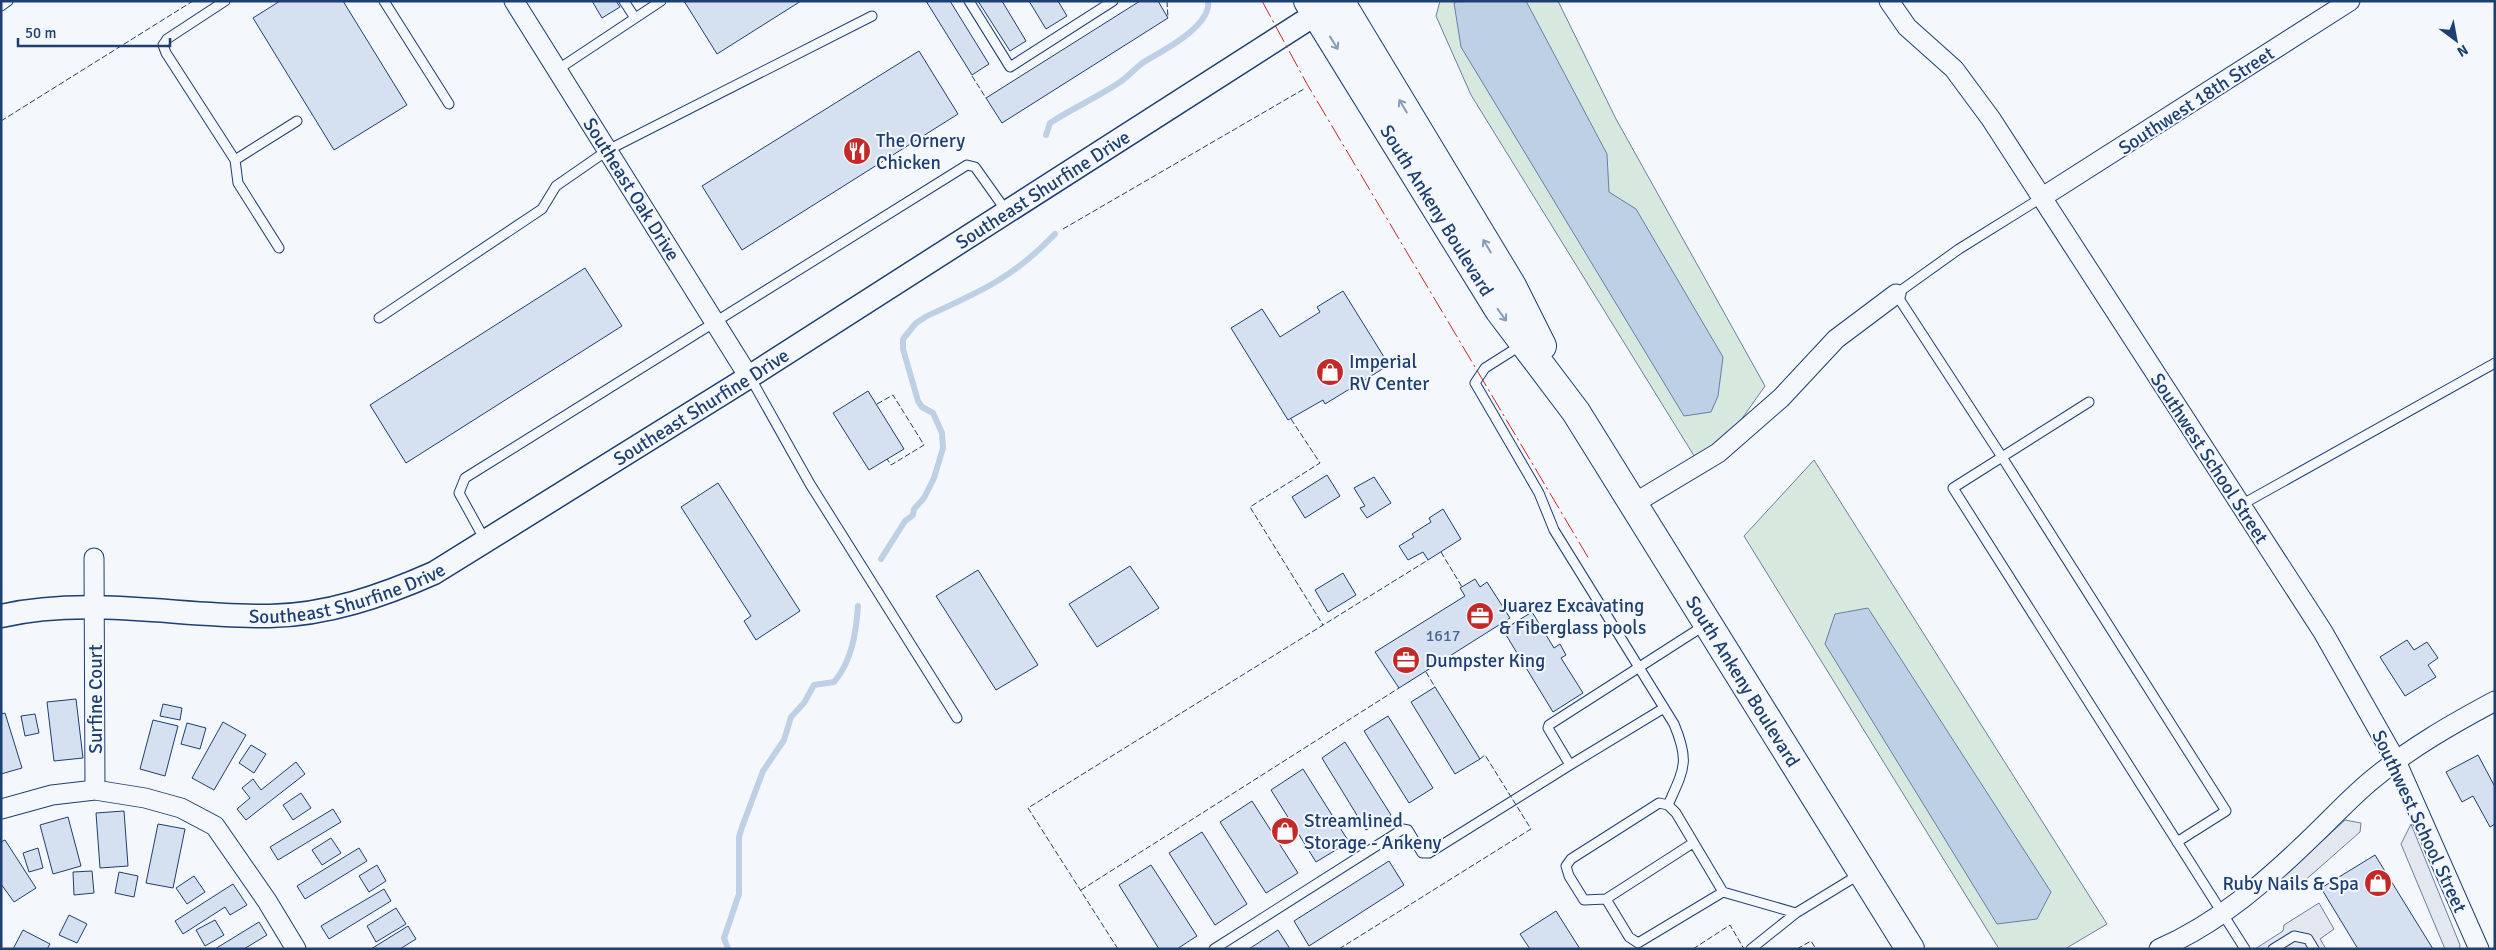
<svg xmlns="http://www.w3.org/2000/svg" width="2496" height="950" font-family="Signika,sans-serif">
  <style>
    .green { fill: #d7e8df; stroke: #687fa3 }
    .parking { fill: #e3e8f0; stroke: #687fa3 }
    .water { fill: #bed0e5; stroke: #687fa3 }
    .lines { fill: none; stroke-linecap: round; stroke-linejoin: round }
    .stream { stroke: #bed0e5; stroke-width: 6 }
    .building { fill: #d5e0f0; stroke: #1d3f73 }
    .service-casing { stroke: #1d3f73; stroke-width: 11 }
    .minor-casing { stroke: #1d3f73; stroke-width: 21 }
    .tertiary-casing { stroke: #1d3f73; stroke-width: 25 }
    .primary-casing { stroke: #1d3f73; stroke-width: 30 }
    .service { stroke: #f4f7fb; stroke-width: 9 }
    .minor { stroke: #f4f7fb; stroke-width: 19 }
    .tertiary { stroke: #f4f7fb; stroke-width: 22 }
    .primary { stroke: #f4f7fb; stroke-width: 28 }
    .fence { stroke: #1d3f73; stroke-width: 1; stroke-dasharray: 6 2.5; stroke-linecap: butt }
    .power { stroke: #c62828; stroke-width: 1; stroke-dasharray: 18 4 2.5 4; stroke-linecap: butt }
    .oneway { stroke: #889bb7 }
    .labels { text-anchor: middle; stroke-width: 4; stroke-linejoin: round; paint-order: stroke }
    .number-label { font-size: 16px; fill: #4b6792 }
    .street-label { font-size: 19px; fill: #1d3f73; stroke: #f4f7fb }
    .poi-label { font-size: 19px; fill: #1d3f73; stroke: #f4f7fb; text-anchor: start }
  </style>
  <rect width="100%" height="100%" fill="#f4f7fb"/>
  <path class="green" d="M1440 1H1558L1616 119 1765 386 1729 437 1696 459 1471 95 1436 16Z
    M1814 460 2107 924 2065 949H1999L1744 536Z"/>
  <path class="parking" d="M2345 820 2361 823 2360 832 2294 890 2273 886Z
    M2411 824 2460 945 2459 949H2445L2401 844Z
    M2319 903 2334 929 2320 939 2326 949H2255L2283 931 2284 925Z"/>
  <path class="water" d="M1458 1H1526L1607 154 1609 192 1636 209 1723 357 1718 396 1711 412 1684 416 1461 47 1454 3Z
    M1868 608 2051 892 2037 919 1997 924 1825 644 1835 614Z"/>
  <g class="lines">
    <path class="stream" d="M1046 135 1050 123C1073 108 1098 97 1120 82 1129 76 1135 68 1144 62 1162 51 1212 26 1208 1
      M881 559 905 521 913 515 914 509 924 498 934 478 943 448 942 433 933 413 922 407 918 401 903 349V339L916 323 927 316C980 292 1014 277 1055 234
      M728 949 724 938 739 894V837L742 827 763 771 784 740 791 717 804 703 814 685 834 682C852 661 856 633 858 606"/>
  </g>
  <path class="building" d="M280 1H343L407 105 334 150 253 18Z
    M592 1H616L620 7 602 18Z
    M684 1H801L717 54Z
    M926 1H950L989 64 972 75Z
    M978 1H1002L1026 41 1010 51Z
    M1029 1H1058L1067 16 1046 29Z
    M1140 1H1158L1168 18 1002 123 986 98Z
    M919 51 958 114 742 250 702 186Z
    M585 268 622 326 406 463 370 405Z
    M1343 291 1389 365 1325 404 1323 400 1288 420 1231 328 1262 309 1280 337 1320 312 1317 307Z
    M868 391 904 449 869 470 833 413Z
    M1327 475 1340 496 1305 518 1292 497Z
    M1374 477 1391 503 1367 518 1360 508 1365 506 1354 488Z
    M718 483 800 611 756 640 744 621 751 616 681 507Z
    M1443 509 1461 539 1428 560 1423 552 1408 560 1399 546 1414 537 1412 534 1431 522 1429 518Z
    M1130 566 1159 608 1097 647 1069 604Z
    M978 570 1038 665 996 690 936 596Z
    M1343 573 1356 595 1328 612 1315 590Z
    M1475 579 1480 587 1487 582 1510 618 1399 688 1375 652 1465 596 1460 588Z
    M1532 612 1554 648 1560 644 1566 655 1561 658 1583 693 1553 712 1503 630Z
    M2407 640 2414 650 2427 642 2438 658 2428 665 2436 677 2405 696 2380 657Z
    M1435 687 1480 759 1455 774 1411 702Z
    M76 699 83 758 54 761 47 702Z
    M163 704 182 708 180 720 160 716Z
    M5 713 22 768 1 774V714Z
    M35 714 39 733 25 736 21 716Z
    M1388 716 1433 788 1409 803 1364 731Z
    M153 720 178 726 165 776 140 769Z
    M223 722 246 735 214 790 192 778Z
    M187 723 206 728 200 749 181 744Z
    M1345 742 1391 815 1366 830 1322 758Z
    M251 745 266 754 254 773 239 763Z
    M2478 755 2495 787V824L2490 827 2473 796 2462 802 2446 772Z
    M296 762 305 774 246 820 237 809 250 798 242 788 253 779 261 790Z
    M1303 769 1349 842 1316 862 1271 790Z
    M301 793 311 808 293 820 283 805Z
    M1252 801 1298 873 1266 893 1220 822Z
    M333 809 341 822 278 860 270 847Z
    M124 811 128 866 100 868 96 813Z
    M68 817 81 866 53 874 40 825Z
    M158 824 185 829 173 888 146 883Z
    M1202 832 1247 904 1215 925 1169 853Z
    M331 838 341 853 322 865 312 850Z
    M5 840 36 888 14 902 1 884V842Z
    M38 848 43 868 29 872 23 853Z
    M359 848 367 861 305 899 297 886Z
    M2375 855 2433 949H2358L2321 888Z
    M1389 861 1404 885 1309 946 1294 921Z
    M377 865 386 881 369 892 359 876Z
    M1151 865 1197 936 1177 949H1159L1119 885Z
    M92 871 94 893 74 895 73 872Z
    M119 872 138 876 134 897 115 893Z
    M194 876 205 892 187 904 176 888Z
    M233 884 247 905 230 915 225 907 183 934 175 921Z
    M384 889 391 901 329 939 321 926Z
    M396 908 406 924 376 942 367 926Z
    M1556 911 1580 949H1530L1520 934Z
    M69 915 87 924 77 943 59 935Z
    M215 920 224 935 205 946 196 930Z
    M259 922 267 935 244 949H215Z
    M408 926 416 939 400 949H371Z
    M23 930 50 944 47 949H13Z
    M1278 930 1290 949H1249Z"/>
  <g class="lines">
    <g class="service-casing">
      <path id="service" d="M225 1 167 39 163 45 166 53 235 160 238 183 279 248
        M384 1 449 104
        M624 1 635 18
        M969 1 1010 67 1113 1
        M1 6 8 1
        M557 70 661 1
        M235 160 297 121
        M2041 198 1959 249 1896 294 2002 457 2226 811 2177 842
        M379 318 542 209 556 186 608 150 872 16
        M1523 344 1485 368 1475 383 1539 493 1554 530 1674 724C1690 762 1684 769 1668 805
        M750 377 810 484 957 718
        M2089 402 1953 488 2245 949
        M2241 505 2495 363
        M486 542 459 493 465 478 967 165 975 167 1007 212
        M1664 708 1570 765 1548 728 1549 725 1705 625
        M1723 892 1638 943 1629 937 1606 899 1584 900 1569 876 1566 866 1571 859 1659 803 1668 805 1676 813 1723 892 1796 913 1860 874
        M1606 899 1693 843
        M1214 949 1403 829 1408 830 1422 853H1429L1570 765
        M1751 949 1796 913
        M2273 949 2294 936 2308 939 2314 949"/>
    </g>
    <g class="minor-casing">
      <path id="minor" d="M514 1 749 377
        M1889 1 1907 27 1954 69 1991 119 2323 632 2396 761 2479 949
        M2041 198 2350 1
        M1633 504 1718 453 1781 398 1836 339 1896 294
        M94 558 95 790
        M1 809 52 795 95 790 145 798 181 808 215 826 267 901 296 949
        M2159 949C2219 923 2269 879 2315 834 2334 816 2352 796 2373 779 2410 748 2452 724 2495 701"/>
    </g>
    <g class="tertiary-casing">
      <g id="tertiary">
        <path id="s1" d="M1 616C90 596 180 617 270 616 327 615 382 596 434 573L749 377 1330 5"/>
      </g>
    </g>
    <g class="primary-casing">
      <g id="primary">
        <path id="s2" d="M1308 1 1499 310 1576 412 1910 949"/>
        <path d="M1340 1 1512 286 1542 346"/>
      </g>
    </g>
    <use href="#service" class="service"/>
    <use href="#minor" class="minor"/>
    <use href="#tertiary" class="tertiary"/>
    <use href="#primary" class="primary"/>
    <path class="fence" d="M1167 1 1168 18
      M972 76 986 98
      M1 121 193 1
      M1063 229 1304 89
      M877 404 893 395 924 445 891 465 887 459
      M1291 419 1320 463 1250 507 1323 625
      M1441 552 1462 587
      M1426 672 1435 687
      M1081 890 1399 688
      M1118 949 1028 808 1428 560
      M1339 949 1531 829 1485 755 1480 759
      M1693 949 1730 925 1744 949
      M1797 949 1811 941 1816 949"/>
    <path class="power" d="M1262 1 1307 84 1589 559"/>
  </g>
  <defs><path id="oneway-shaft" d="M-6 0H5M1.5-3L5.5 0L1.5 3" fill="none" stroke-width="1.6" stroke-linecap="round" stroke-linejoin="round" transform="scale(1.25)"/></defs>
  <g class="oneway">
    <use href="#oneway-shaft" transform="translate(1334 43) rotate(58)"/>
    <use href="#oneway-shaft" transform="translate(1403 106) rotate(-121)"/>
    <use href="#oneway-shaft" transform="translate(1487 246) rotate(-121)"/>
    <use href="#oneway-shaft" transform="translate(1502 315) rotate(54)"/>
  </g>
  <defs>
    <g id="restaurant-disc" transform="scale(1.4375)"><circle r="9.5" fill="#c62828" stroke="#f4f7fb"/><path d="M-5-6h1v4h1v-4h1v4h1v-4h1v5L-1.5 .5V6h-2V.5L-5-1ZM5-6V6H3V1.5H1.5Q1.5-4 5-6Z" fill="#fff"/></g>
    <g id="shop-disc" transform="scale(1.4375)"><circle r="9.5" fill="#c62828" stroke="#f4f7fb"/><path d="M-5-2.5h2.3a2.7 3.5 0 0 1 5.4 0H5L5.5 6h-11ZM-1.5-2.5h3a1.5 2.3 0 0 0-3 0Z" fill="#fff"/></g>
    <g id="office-disc" transform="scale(1.4375)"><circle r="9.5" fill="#c62828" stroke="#f4f7fb"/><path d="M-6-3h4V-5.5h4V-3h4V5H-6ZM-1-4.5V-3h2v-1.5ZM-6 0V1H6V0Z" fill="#fff"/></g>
  </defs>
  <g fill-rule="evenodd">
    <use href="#restaurant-disc" x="857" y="151"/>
    <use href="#shop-disc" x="1330" y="372"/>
    <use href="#office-disc" x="1480" y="616"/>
    <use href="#office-disc" x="1406" y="660"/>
    <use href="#shop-disc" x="1285" y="831"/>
    <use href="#shop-disc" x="2378" y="883"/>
  </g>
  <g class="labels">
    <g class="number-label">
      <text x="1443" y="641">1617</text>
    </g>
    <g class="street-label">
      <text transform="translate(2196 100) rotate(-33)" y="7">Southwest 18th Street</text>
      <text transform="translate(632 189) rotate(58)" y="7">Southeast Oak Drive</text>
      <text dy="7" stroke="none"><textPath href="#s1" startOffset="1160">Southeast Shurfine Drive</textPath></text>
      <text dy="7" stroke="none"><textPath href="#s2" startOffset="246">South Ankeny Boulevard</textPath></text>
      <text dy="7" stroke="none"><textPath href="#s1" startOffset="755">Southeast Shurfine Drive</textPath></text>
      <text transform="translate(2210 458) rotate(57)" y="7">Southwest School Street</text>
      <text dy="7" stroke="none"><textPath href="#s1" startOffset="350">Southeast Shurfine Drive</textPath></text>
      <text dy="7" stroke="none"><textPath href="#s2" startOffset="808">South Ankeny Boulevard</textPath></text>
      <text transform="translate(95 699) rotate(-90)" y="7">Surfine Court</text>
      <text transform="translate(2420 821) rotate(65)" y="7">Southwest School Street</text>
    </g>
    <g class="poi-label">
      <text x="876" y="147">The Ornery<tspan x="876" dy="22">Chicken</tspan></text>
      <text x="1349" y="368">Imperial<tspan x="1349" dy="22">RV Center</tspan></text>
      <text x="1499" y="612">Juarez Excavating<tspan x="1499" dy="22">&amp; Fiberglass pools</tspan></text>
      <text x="1425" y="667">Dumpster King</text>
      <text x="1304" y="827">Streamlined<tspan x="1304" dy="22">Storage - Ankeny</tspan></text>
      <text x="2359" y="890" text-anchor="end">Ruby Nails &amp; Spa</text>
    </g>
  </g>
  <rect width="2496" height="950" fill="none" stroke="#1d3f73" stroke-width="5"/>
  <g transform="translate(2456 40) rotate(148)" stroke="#f4f7fb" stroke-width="4" paint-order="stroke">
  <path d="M0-4L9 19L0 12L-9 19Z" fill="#1d3f73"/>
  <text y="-8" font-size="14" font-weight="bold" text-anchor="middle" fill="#1d3f73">N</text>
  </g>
  <path d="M18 38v8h152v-8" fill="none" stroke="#1d3f73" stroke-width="2.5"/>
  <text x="25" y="38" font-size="15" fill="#1d3f73" stroke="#f4f7fb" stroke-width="4" paint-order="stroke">50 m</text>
</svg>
